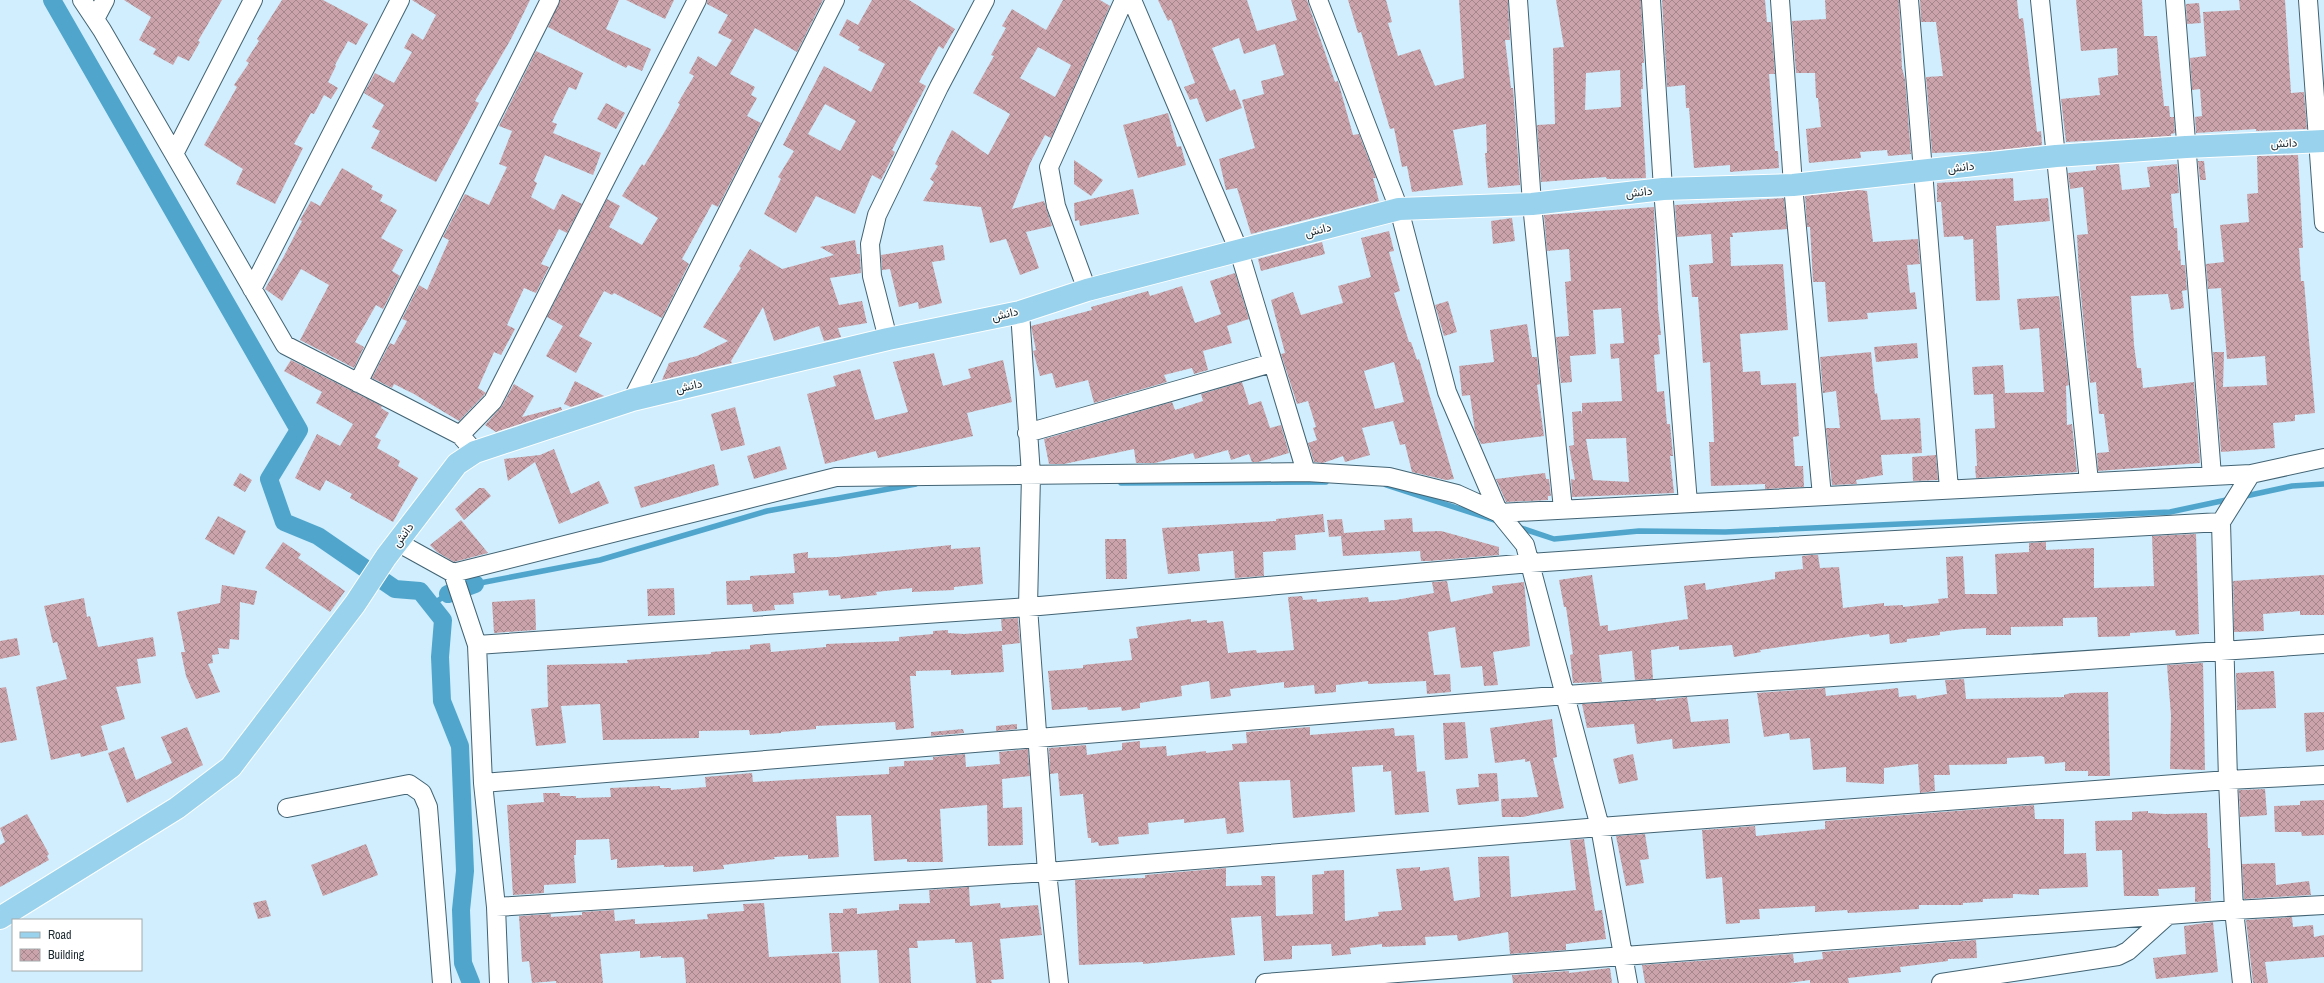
<svg xmlns="http://www.w3.org/2000/svg" width="2324" height="983" font-family="'Archivo Narrow',Vazirmatn,sans-serif">
  <style>
    .lines { fill: none; stroke-linecap: round; stroke-linejoin: round }
    .stream { stroke: #50a5cd; stroke-width: 5.5 }
    .canal { stroke: #50a5cd; stroke-width: 18 }
    .building { fill: url(#building-cross-hatch); fill-rule: evenodd }
    .minor-casing { stroke: #426373; stroke-width: 20 }
    .major-casing { stroke: #fff; stroke-width: 24 }
    .minor { stroke: #fff; stroke-width: 18 }
    .major { stroke: #98d2ec; stroke-width: 22 }
    .labels { text-anchor: middle; stroke-width: 3; stroke-linejoin: round; paint-order: stroke }
    .street-label { font-size: 12px; fill: #1b2930; stroke: #fff }
  </style>
  <defs>
    <pattern id="building-cross-hatch" width="8" height="8" patternUnits="userSpaceOnUse"><rect width="8" height="8" fill="#cba4ab"/><path d="M0 0l8 8M0 8l8-8" fill="none" stroke="#a4868c"/></pattern>
  </defs>
  <rect width="100%" height="100%" fill="#d0eefd"/>
  <g class="lines">
    <path class="stream" d="M1121 483 1326 482
      M1386 485 1494 520
      M2241 497 2292 486 2324 484
      M1518 527 1554 539 1639 531 1725 532 2170 512 2231 499
      M475 584 600 560 767 511 916 484
      M431 605 448 594"/>
    <path class="canal" d="M52 0 299 430 269 479 284 522 318 536 395 589 420 591 443 620 440 657 442 701 460 746 465 871 461 910 463 963 471 983
      M448 594 475 584"/>
  </g>
  <path class="building" d="M124 0H222L198 41 200 42 189 61 178 56 173 65 153 54 156 49 139 40 151 17Z
    M282 0H323L368 24 356 45 348 41 335 65 336 66 328 82 338 88 331 99 324 95 314 114 311 113 294 144 303 148 275 204 236 184 243 169 204 145 237 87 234 85 249 63 246 61 259 41 257 39Z
    M412 0H530L511 39 475 101 479 103 436 182 371 148 380 131 372 127 384 105 364 93 375 73 394 83 412 52 404 48 412 33 423 40 436 15Z
    M560 0H619L606 29 651 49 642 71 628 65 626 68 548 27Z
    M626 0H674L665 19Z
    M707 0H823L797 52 755 28 730 74 755 87 751 95 757 98 747 116 761 123 718 207 712 204 682 259 689 264 662 318 614 293 612 295 604 291 579 336 592 343 576 373 546 356 563 326 547 317 607 199 620 206 609 227 642 245 658 218 622 196 642 164 644 166 668 126 680 104 678 103 694 76 689 73 698 56 716 67 732 40 718 33 728 15 707 4Z
    M872 0H909L955 29 943 49 939 46 919 82 926 86 892 150 895 152 881 180 872 175 855 214 816 196 796 233 764 214 781 179 778 177 794 151 783 145 824 66 871 92 885 64 858 50 860 47 839 35 847 19 858 25ZM825 104 856 121 840 151 808 134Z
    M1063 0H1100L1110 6 1051 138 1045 135 1030 163 1012 209 1044 201 1052 226 1026 232 1039 268 1020 275 1006 239 990 243 981 207 923 201 934 182 930 179 938 166 935 164 952 130 988 155 1010 114 973 93 994 56 991 55 1006 28 1002 26 1012 9 1046 30ZM1038 47 1071 65 1055 97 1020 78Z
    M1158 0H1247L1257 31 1297 20 1291 0H1307L1335 82 1338 81 1353 135 1359 134 1376 178H1373L1379 201 1251 234 1237 188 1226 190 1219 159 1255 148 1242 100 1264 94 1261 81 1284 75 1275 44 1244 54 1239 38 1212 48 1230 91 1235 89 1242 108 1206 122 1197 98 1190 100 1184 87 1195 83 1171 19 1168 21Z
    M1348 0H1386L1392 22 1388 23 1398 56 1420 49 1435 86 1464 78 1459 0H1508L1510 40H1505L1511 88H1513L1520 185 1488 188 1485 153H1487L1486 124 1453 130 1463 185 1412 192 1407 166 1402 167 1394 128 1390 129 1361 32 1358 33Z
    M1556 0H1641L1644 63H1642L1643 89H1641L1646 178 1607 179 1606 177 1541 182 1537 125 1555 124 1553 48 1564 47ZM1620 70 1621 107 1585 110 1586 73Z
    M1662 0H1765L1767 22H1771L1775 74H1769L1775 151H1778L1779 168 1730 172V165L1694 168 1689 108H1686L1685 85 1667 87Z
    M1825 0H1899L1902 68 1905 79 1911 154 1888 156 1887 150 1860 152 1861 158 1809 163 1806 129 1821 127 1818 98H1816L1815 73H1796L1792 21 1826 19Z
    M1920 0H2017L2019 19 2023 18 2037 132 2041 131 2042 145 1990 151 1932 153 1926 77 1943 76 1936 22H1921Z
    M2076 0H2142L2144 36H2157L2164 106H2169L2170 117H2174L2175 133 2171 134V136L2066 142 2061 99 2100 95 2098 78 2118 75 2117 48 2081 51Z
    M2239 0H2285L2291 93 2304 92 2307 129 2256 131V129L2196 133 2195 117 2202 116 2200 89 2192 90 2190 58 2206 56 2203 12 2240 10Z
    M2199 3 2201 23 2187 24 2186 4Z
    M536 51 583 73 576 90 569 87 552 122 557 124 553 133 601 153 593 175 545 155 534 181 537 183 531 197 554 210 562 194 582 204 567 233 559 229 541 264 549 267 536 293 524 288 507 325 515 329 501 355 494 352 478 388 486 393 484 395 459 421 414 394 394 384 392 388 372 378 390 343 394 345 407 321 402 319 419 285 427 290 449 240 443 237 465 194 489 205 507 167 499 164 512 131 499 126Z
    M606 103 625 113 616 129 597 119Z
    M1168 113 1177 147 1181 146 1186 165 1138 178 1123 125Z
    M2298 155 2303 248H2299L2301 281H2304L2315 413 2295 415V421L2273 423 2275 448 2221 452 2213 352H2224L2223 387 2267 385 2265 356 2227 359 2221 288 2208 289 2206 264 2224 262 2220 225 2249 222 2247 194 2258 193 2257 156Z
    M1074 160 1103 180 1091 196 1074 184Z
    M2198 161H2204L2206 180H2200Z
    M2119 164 2122 190 2150 187 2147 167 2177 164 2179 193 2171 194 2174 228H2177L2178 251 2180 250 2181 265H2185L2187 290 2182 291 2184 308 2171 310 2168 294 2131 296 2134 345 2137 368H2141L2143 388 2194 382 2200 463 2098 471 2097 453 2109 452 2104 414H2099L2096 382 2090 383 2079 277 2077 235 2088 234 2083 187 2070 189 2068 173 2096 170V166Z
    M342 168 373 186 371 189 383 195 380 201 397 210 381 238 403 250 392 271 400 276 383 309 376 305 355 342 364 347 354 368 300 340 329 285 301 269 282 301 265 289 283 258 302 221 300 220 311 201 320 206Z
    M2013 178 2014 201 2048 198 2050 221 1996 226 2000 300 1976 301 1973 239 1964 240 1963 236 1944 237 1941 202H1937V183Z
    M1133 189 1139 214 1080 226 1079 220 1075 221 1074 203Z
    M1859 190 1867 191 1873 242 1918 239 1920 264 1907 265 1910 293 1915 292 1917 309 1867 313 1868 319 1828 322 1825 282H1813L1810 227H1807L1805 196Z
    M1784 198 1787 229 1732 233 1733 237H1730L1731 266 1783 264 1788 330 1740 334 1743 372 1760 371 1761 385 1796 383 1799 436 1793 437 1795 466H1803L1804 487 1765 489V484L1711 486 1709 442H1714L1710 362 1703 363 1698 297H1692L1689 265 1713 263 1711 234 1677 237 1675 205Z
    M1654 207 1658 309 1661 335H1658L1660 354 1654 355 1657 392 1664 391 1667 424H1670L1673 456H1670L1674 493 1572 497 1571 479 1575 480 1569 446 1574 445 1572 412 1581 411 1582 415V403L1622 401 1619 358 1611 359 1610 344 1624 343 1621 308 1593 310 1596 354 1570 356 1572 382 1561 383 1556 337 1569 336 1565 282 1571 281 1569 249 1547 251 1544 215ZM1626 438 1629 482 1593 480 1586 439Z
    M1512 218 1515 241 1493 244 1491 221Z
    M1389 231 1394 251 1389 252 1400 291 1394 293 1409 342H1411L1417 360 1419 359 1454 479 1446 480 1412 472 1405 444 1400 445 1393 421 1362 428 1370 455 1345 462 1343 456 1323 463 1314 462 1308 443 1317 440 1313 428 1316 427 1308 401 1297 404 1281 354 1285 353 1271 300 1293 292 1301 315 1343 303 1338 286 1371 277 1361 238ZM1394 362 1404 402 1375 409 1364 371Z
    M855 240 857 254H860L861 273 830 278 839 305 862 301 867 323 838 328 841 337 824 341 819 326 774 341 763 307 731 361 732 363 662 380 669 363 697 356 728 341 703 327 741 268 739 266 750 249 782 269 834 255 820 247Z
    M1322 242 1325 254 1261 271 1258 259Z
    M943 245 945 260 932 262 942 303 919 309 918 302 899 307 890 269 882 270 881 255Z
    M1235 273 1249 319 1227 326 1232 343 1203 351 1208 370 1194 374 1192 368 1164 375 1167 382 1094 403 1088 380 1056 388 1052 373 1040 376 1033 351 1036 350 1031 326 1092 310 1091 307 1148 291 1150 296 1182 286 1195 323 1221 314 1210 281Z
    M2059 296 2069 385 2066 386 2067 425 2072 424 2077 472 1976 478 1975 466H1977L1975 429 1995 428 1993 394 1974 395 1972 367 2003 365 2005 393 2044 392 2039 328 2020 330 2017 299Z
    M1448 301 1457 332 1444 336 1435 305Z
    M1527 324 1532 357H1537L1540 384 1537 385 1544 436 1481 444 1475 431 1470 395 1462 396 1459 366 1494 362 1490 330Z
    M1917 343 1918 358 1876 362 1874 347Z
    M1871 352 1875 394 1877 393 1881 420 1920 418 1922 453 1881 455 1883 475 1856 480 1857 484 1832 485 1826 428H1840L1836 391 1823 393 1820 357Z
    M934 353 943 386 971 378 968 369 1003 360 1012 402 967 413 973 436 878 458 876 451 825 464 807 394 836 386 833 376 860 369 875 420 908 412 893 362Z
    M291 360 382 406 381 408 389 413 375 437 381 440 377 448 400 461 398 466 418 478 393 522 350 498 352 494 326 480 320 491 295 478 317 434 340 446 353 424 316 403 322 392 284 371Z
    M575 381 604 396 571 407 564 404Z
    M1242 382 1249 405 1261 401 1270 428 1281 425 1289 453 1258 462H1252L1249 454 1231 460 1228 450 1195 459 1193 453 1155 463H1136L1134 449 1064 464H1049L1044 439 1172 402 1175 410 1203 401 1201 394Z
    M514 384 534 396 522 417 561 407 562 410 496 432 485 425 502 406Z
    M735 407 745 445 721 451 711 414Z
    M780 446 787 469 754 479 747 456Z
    M554 449 571 494 599 481 609 503 559 524 535 462 508 481 504 459 540 455Z
    M1936 455 1938 480 1913 481 1912 457Z
    M714 464 719 485 641 508 634 487Z
    M240 473 252 480 245 492 233 485Z
    M1545 473 1546 479H1549L1551 496H1548V500L1506 502 1496 479Z
    M479 488H484L491 496 464 520 455 509Z
    M1323 514 1325 532 1295 535 1296 550 1263 552 1264 576 1235 578 1233 551 1198 554 1200 571 1168 574 1162 528 1276 521V519Z
    M218 516 246 531 234 555 205 539Z
    M1412 518 1413 532 1441 531 1499 547V555L1429 561H1421L1420 551 1343 556 1341 536 1329 537 1327 520 1342 519 1344 533 1385 530 1384 520Z
    M461 520 488 553 454 562 437 552 430 545Z
    M2196 534 2199 634 2176 636 2175 630 2130 633V636L2098 637 2097 617 2063 618V626L2011 627V635H1986V628L1963 629 1940 632V635L1907 639V642L1890 644 1889 634 1870 637 1869 634 1760 650 1761 652 1734 657 1732 645 1679 650V646L1651 650 1653 679 1635 680 1632 651 1599 655 1602 682 1573 683 1570 655 1573 654 1566 607H1564L1559 580 1592 575 1600 626 1608 625V631L1688 619 1684 586 1705 583 1706 590 1775 579V572L1803 569 1802 556 1810 555H1818L1820 568 1839 567 1843 608 1884 603V606L1903 605V607L1939 603 1938 599 1948 598 1946 557 1963 556 1965 594H1997L1995 554 2029 552V543L2046 542V550L2094 548V588L2154 586 2152 536Z
    M1105 539H1126L1127 579H1106Z
    M283 542 301 554 298 558 345 591 330 612 265 568Z
    M951 545V549L980 547 983 584 954 587V590L912 592V588L876 592 877 595 841 599 840 595 829 596 828 590 793 593 794 604 774 605 775 610 753 612 752 604 727 605 726 581 750 580V576L795 573 793 554 808 552V558L837 557Z
    M2324 575V615H2300V611L2263 614 2264 631 2234 632 2233 581Z
    M1447 581 1451 602 1493 593 1492 586 1524 582 1530 646 1493 652 1498 685 1484 686 1482 666 1461 668 1455 627 1428 632 1434 675 1450 674 1451 692 1427 694 1426 681 1368 684V681L1336 685V692L1315 694 1314 685 1284 688V682L1230 689 1231 696 1211 699 1209 681 1181 686 1182 696 1140 703V708L1122 711 1121 707 1088 710 1087 707 1052 710 1048 671 1083 668V665L1132 660 1129 639 1138 638 1136 627 1191 619V622L1207 620V623L1223 621 1228 653 1256 650 1257 653 1294 650 1288 597 1302 596 1303 600 1317 599V602L1368 597 1369 602 1396 600 1434 593 1432 582Z
    M222 585 257 591 254 605 240 602 239 640 230 639 229 649 218 648 219 654 212 655 213 663 208 664 220 692 196 699 186 676 181 652H185L177 612 220 603Z
    M674 588 675 615 648 616 647 589Z
    M84 598 87 617 90 616 98 647 153 637 156 656 137 659 141 683 116 687 125 719 101 726 108 750 81 757 80 753 51 760 36 687 67 679 57 642 53 643 44 606Z
    M535 599 536 630 494 633 492 602Z
    M1018 618 1020 643 1002 645 1004 672 951 675V670L916 671V676H910L914 728 896 730 895 722 816 726V729L781 732V733L750 735 749 730 699 731V738L603 740 600 704 561 706 566 743 536 746 531 709 548 707 547 665 628 663 627 660 711 654V652L750 649V645L770 643 771 652 826 647V644L899 641V637L933 634V631L948 630V633L964 634 1002 631 1001 619Z
    M17 638 20 655 0 659V641Z
    M2203 663 2205 770 2170 769 2171 715 2167 665Z
    M2274 671 2276 708 2237 710 2236 673Z
    M1964 679 1966 699 2064 697V695L2071 693 2108 692 2110 776H2088V771H2065V762L2045 764 2044 757 2041 756 2007 758V764L1949 765 1950 775H1934L1935 791 1920 793 1918 764 1884 768V784L1846 782V767L1813 770 1810 738 1790 740 1789 733 1764 737 1757 693 1825 688 1826 696 1898 688 1899 697 1916 695 1917 699 1947 694 1945 680Z
    M6 687 17 740 0 743V688Z
    M1687 697 1691 722 1728 719 1730 743 1673 749 1672 739 1637 744 1634 724 1587 728 1582 704 1656 699V701Z
    M2324 712V750L2306 752 2304 713Z
    M1552 719 1557 757 1553 758 1564 808 1523 817H1502L1501 799 1538 797 1530 761 1525 762V759L1495 763 1490 728Z
    M1465 722 1468 758 1445 760 1443 723Z
    M1017 724V729L996 731V726Z
    M187 727 203 765 127 803 108 753 124 747 136 780 172 763 161 737Z
    M1310 727V735L1394 728 1395 736 1414 735 1417 772 1425 771 1429 812 1395 815 1391 771 1383 772V765L1352 767 1355 812 1293 818 1290 780 1239 782 1244 832 1227 834 1225 818 1184 823V819L1148 823 1149 834 1118 837 1119 844 1099 846 1098 842 1091 843V838H1088L1083 794 1060 796 1058 773 1050 774 1049 748 1086 745 1087 755 1122 750V743L1140 741V748L1166 746 1167 756 1206 751V753L1233 750 1232 744 1247 743 1246 732Z
    M963 729 964 733 931 736V732Z
    M1028 749 1030 776 1002 779 1003 808 1022 807 1023 845 988 846 987 805 940 809 943 862H907V859L874 861 871 815 836 816 839 857 808 859V855L774 857 775 859 723 865 724 869 693 872V866L664 867V865L617 868V859L611 860 609 839 576 840V855H574L576 883 544 885V893L513 895 507 805 544 802 543 793H560V796H576V798L611 797 610 788 660 786V788H671V790L706 787 705 777 752 773 753 782 889 774V767L904 766V761L933 760V757L965 754 966 767 1000 764 999 752Z
    M1633 754 1638 780 1619 784 1613 759Z
    M1497 773 1499 801 1458 805 1456 789 1479 787 1478 774Z
    M2265 789 2267 815 2240 817 2239 790Z
    M2324 800V835L2302 836 2301 832H2275L2274 806 2300 805V801Z
    M2034 805 2035 819H2064V854L2086 853 2088 887 2039 889V895L2013 894V898L1983 899V902L1963 903V905H1919V909L1848 913 1847 910 1815 912V906L1759 909 1760 919 1740 920V923L1726 924 1722 877 1706 879 1702 830 1755 826 1756 836 1825 829V821Z
    M2148 811V813L2165 814 2207 813 2208 848H2210L2211 901 2195 902V887L2158 889 2159 896H2124L2122 850 2096 851 2095 821 2132 820V812Z
    M27 814 49 854 47 856 49 860 0 887V845L5 842 0 828Z
    M1645 834 1649 859 1640 860 1644 883 1626 886 1616 836Z
    M1584 839 1595 911 1602 910 1606 939 1566 944V950L1510 954 1508 932 1458 941 1457 935 1425 937 1426 945 1382 947V944L1350 948 1351 954 1332 956 1331 944 1292 946V959L1264 961 1261 916 1231 918 1235 955 1143 964V962L1079 965 1075 880 1145 878V875L1226 868V886L1262 885 1261 876H1275L1276 916 1313 914 1312 875 1324 874V871L1344 870 1345 921 1379 916 1378 912 1402 910 1396 869 1420 867V871L1449 867 1454 901 1480 897 1478 857 1509 856 1511 897 1576 890 1570 840Z
    M366 844 378 875 323 896 311 865Z
    M2275 863 2276 885 2309 881 2311 895 2244 899 2242 864Z
    M969 887 970 906 1000 903 1001 908 1038 905 1042 935 1000 939 1004 979 991 980 992 983H976L972 942 955 943V939L917 941 918 948H909L911 983H879L877 950 832 952 829 913H843V909L857 908V914L899 910V904L930 903 929 890Z
    M266 900 271 916 258 919 253 903Z
    M764 903 769 957 839 953 841 983H686L684 959 682 957 661 958V956L640 958V951L600 954 603 983H556V981L532 983 529 961 522 962 519 916 551 914V917L582 915V912L614 910 615 921 635 919V924L671 922 708 919 707 914 744 911 743 904Z
    M2292 917 2293 927 2313 925 2314 937 2324 935V957L2265 962 2268 983H2253L2246 920Z
    M2213 922 2218 972 2156 979 2153 958 2186 954 2184 926Z
    M1976 940 1977 958 1948 959V961L1900 967 1901 972 1848 978 1849 983H1810V980L1788 983H1645L1642 965 1793 954 1794 963 1823 959 1822 952Z
    M1610 968 1612 983H1513L1512 975 1569 971V973Z"/>
  <g class="lines">
    <g class="minor-casing">
      <path id="minor" d="M82 0 102 30 285 345 460 435 475 452
        M1132 0 1239 251 1306 472
        M1318 0 1399 209 1447 392 1499 513 1525 545 1600 827 1628 983
        M1518 0 1532 204 1563 509
        M1651 0 1663 189 1688 503
        M1780 0 1793 185 1822 496
        M1909 0 1949 489
        M2040 0 2089 482
        M2175 0 2212 476
        M2308 0 2324 223
        M95 19 105 0
        M174 154 253 0
        M252 289 400 0
        M1087 290 1056 206 1049 167 1124 0
        M1020 312 1031 475 1028 607 1047 872 1059 983
        M888 339 872 276 870 244 877 215 939 87 985 0
        M358 383 550 0
        M632 400 835 0
        M1027 433 1272 363
        M460 435 493 401 697 0
        M397 542 453 573 477 645 483 783 496 907 499 983
        M453 573 836 477 1306 472 1389 477 1457 494 1499 513 2251 474 2324 458
        M477 645 1028 607 1530 563 1751 548 2221 522
        M483 783 1566 695 2324 644
        M287 808 409 784 422 793 428 807 442 983
        M496 907 1047 872 1600 827 2228 780 2324 775
        M1265 983 2234 910 2324 905
        M1941 983 2118 956 2128 951 2167 916
        M2242 983 2234 910 2228 780 2221 522 2251 474"/>
    </g>
    <g class="major-casing">
      <path id="major" d="M0 918 177 808 231 767 355 604 386 557 457 464 475 452 632 400 888 339 1020 312 1087 290 1399 209 1532 204 1663 189 1793 185 2056 156 2186 147 2324 141"/>
    </g>
    <use href="#minor" class="minor"/>
    <use href="#major" class="major"/>
  </g>
  <g class="labels">
    <g class="street-label">
      <text transform="translate(2284 143) rotate(-2)" y="4">دانش</text>
      <text transform="translate(1961 167) rotate(-6)" y="4">دانش</text>
      <text transform="translate(1639 192) rotate(-6)" y="4">دانش</text>
      <text transform="translate(1318 230) rotate(-15)" y="4">دانش</text>
      <text transform="translate(1005 314) rotate(-13)" y="4">دانش</text>
      <text transform="translate(689 386) rotate(-13)" y="4">دانش</text>
      <text transform="translate(403 535) rotate(-53)" y="4">دانش</text>
    </g>
  </g>
  <rect x="12" y="919" width="130" height="52" fill="#ffffff" stroke="#a4a9ac"/>
  <rect x="20" y="932" width="20" height="6" fill="#98d2ec" stroke="#a4a9ac"/>
  <text x="48" y="939" font-size="12" fill="#1b2930">Road</text>
  <rect x="20" y="949" width="20" height="12" fill="url(#building-cross-hatch)" stroke="#a4a9ac"/>
  <text x="48" y="959" font-size="12" fill="#1b2930">Building</text>
</svg>
